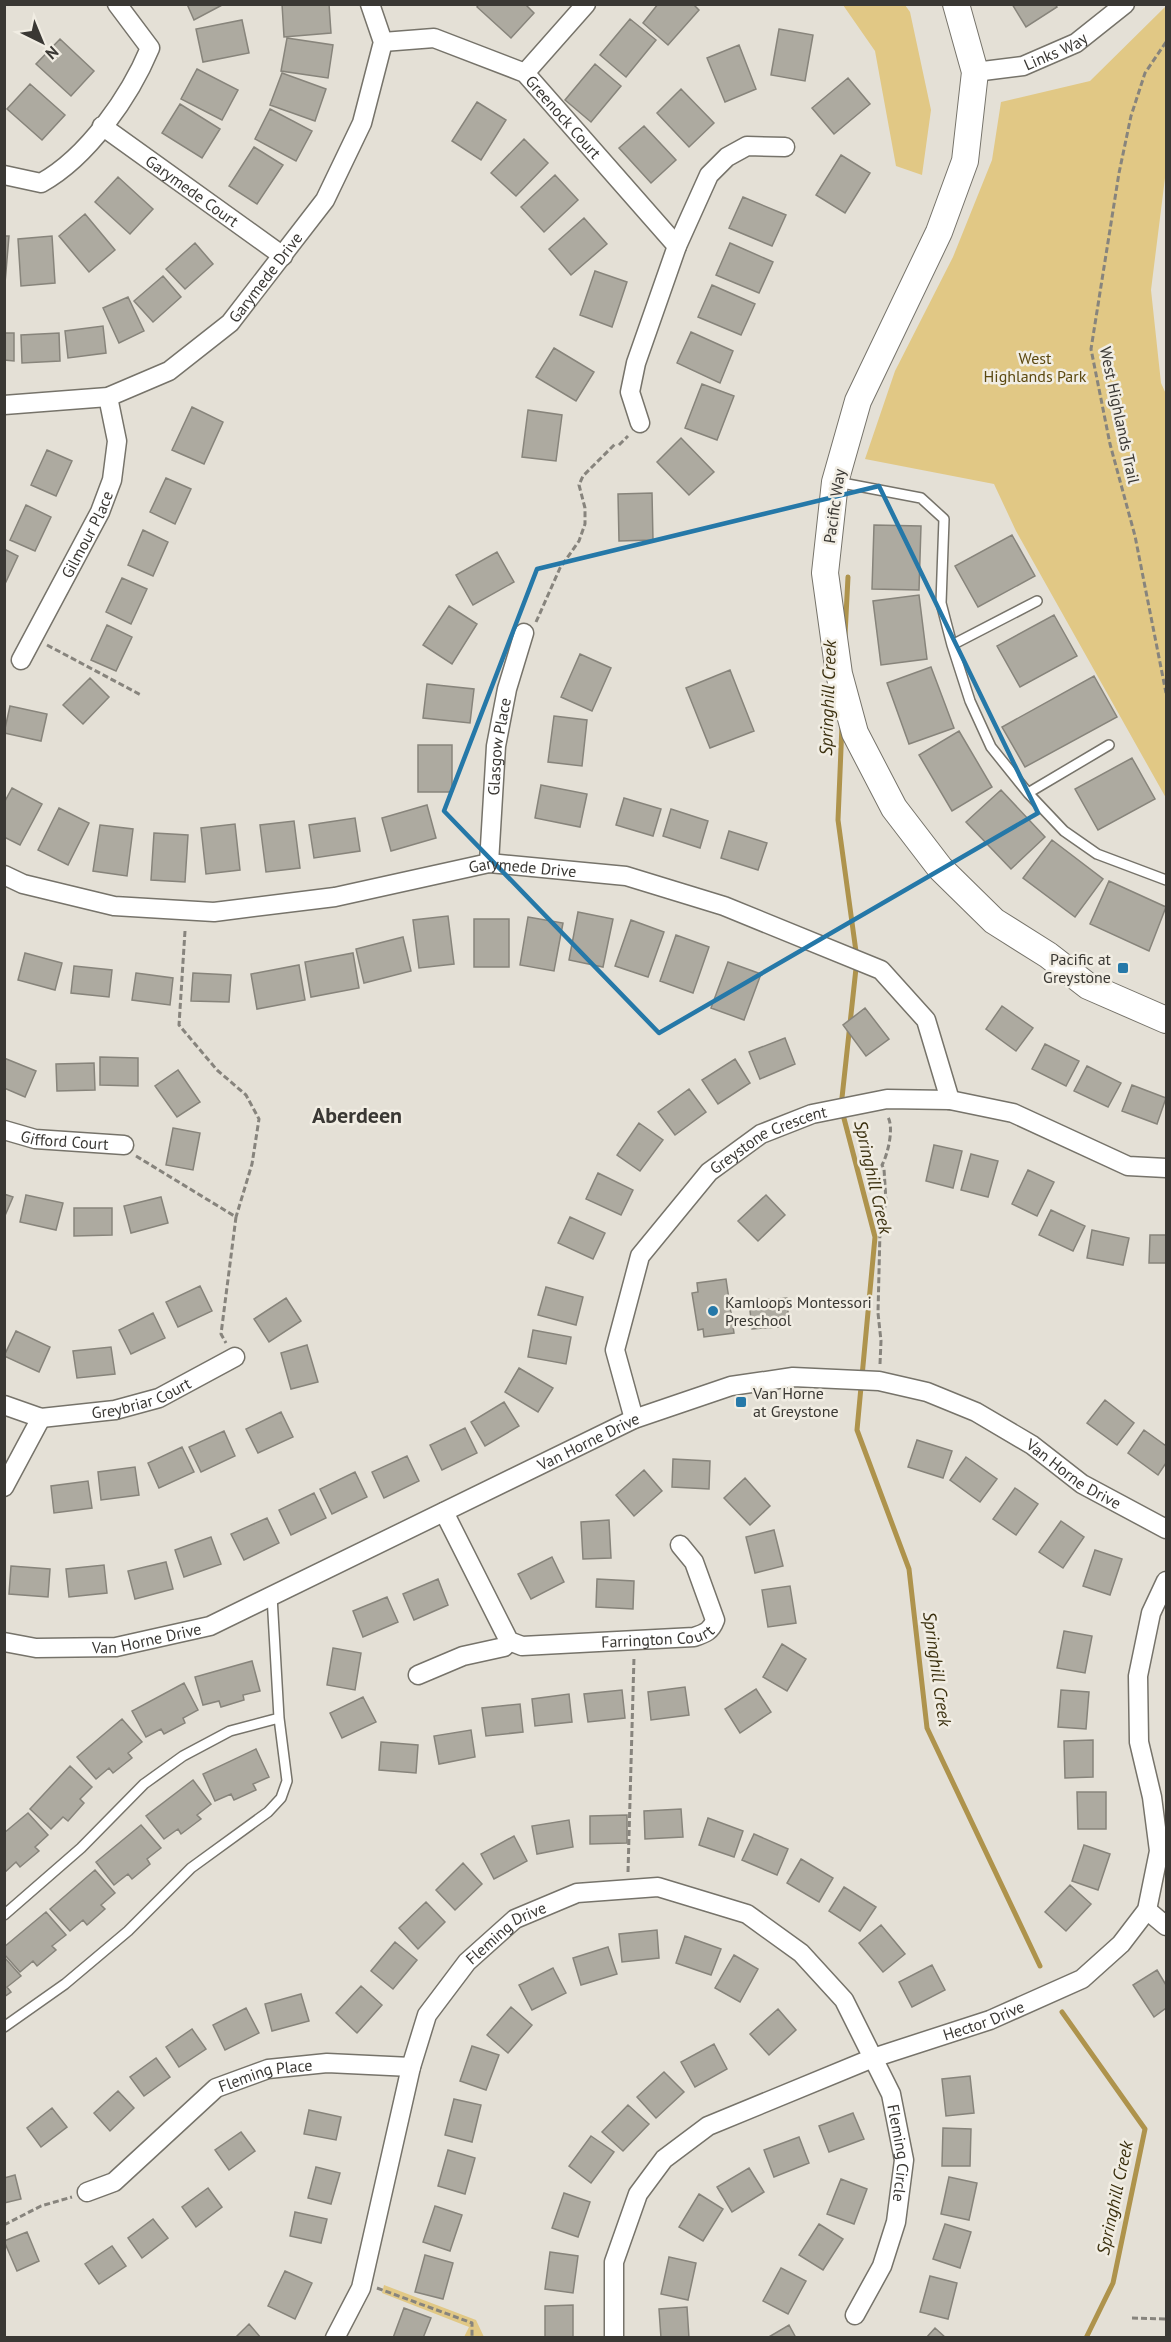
<svg xmlns="http://www.w3.org/2000/svg" width="1171" height="2342" font-family="'PT Sans',sans-serif">
  <style>
    .green { fill: #e1c885 }
    .lines { fill: none; stroke-linecap: round; stroke-linejoin: round }
    .stream { stroke: #ae934c; stroke-width: 5 }
    .building { fill: #adaaa0; stroke: #87847b; stroke-width: 1.5 }
    .service-casing { stroke: #76736a; stroke-width: 12 }
    .minor-casing { stroke: #76736a; stroke-width: 21 }
    .secondary-casing { stroke: #76736a; stroke-width: 28 }
    .path { stroke: #87847d; stroke-width: 3; stroke-dasharray: 6 3; stroke-linecap: butt }
    .service { stroke: #fff; stroke-width: 9 }
    .minor { stroke: #fff; stroke-width: 18 }
    .secondary { stroke: #fff; stroke-width: 26 }
    .marked { fill: none; stroke: #2578a8; stroke-width: 4.5; stroke-linejoin: round }
    .poi-dot { fill: #2578a8; stroke: #f1ede3; stroke-width: 2 }
    .labels { text-anchor: middle; stroke-width: 5; stroke-linejoin: round; paint-order: stroke }
    .street-label { font-size: 16px; fill: #3a3834; stroke: #f1ede3 }
    .park-label { font-size: 16px; fill: #5b480f; stroke: #f1ede3 }
    .poi-label { font-size: 16px; fill: #3a3834; stroke: #f1ede3; text-anchor: start }
    .water-label { font-size: 18px; font-style: italic; fill: #3b300f; stroke: #f1ede3 }
    .district-label { font-size: 22px; font-weight: bold; fill: #3a3834; stroke: #f1ede3 }
  </style>
  <rect width="100%" height="100%" fill="#e4e0d6"/>
  <path class="green" d="M843 5H905L910 12 931 110 922 175 896 166 875 51Z
    M1166 6V170L1151 290 1161 383 1166 394V798L1016 531 994 484 865 459 895 371 953 257 992 160 1001 102 1090 81Z
    M384 2285 476 2320 484 2337H464L469 2327 382 2293Z"/>
  <g class="lines">
    <path class="stream" d="M845 635 848 577
      M842 725 838 820 857 959 841 1107 875 1237 857 1430 909 1569 927 1728 1040 1966
      M1062 2012 1145 2129 1113 2283 1086 2338"/>
  </g>
  <path class="building" d="M187 4H224L194 20Z
    M282 4H329L331 33 284 37Z
    M479 4H525L534 13 511 38 477 7Z
    M658 4H693L699 10 668 45 643 23Z
    M1012 4H1055L1057 7 1026 27Z
    M630 19 656 40 626 77 600 55Z
    M242 20 249 53 203 62 196 29Z
    M779 29 813 35 805 81 771 75Z
    M287 38 333 45 328 78 281 71Z
    M60 39 94 71 71 96 36 64Z
    M739 45 756 89 725 102 707 58Z
    M595 64 621 86 591 122 565 100Z
    M197 69 238 90 222 120 181 99Z
    M282 73 326 89 315 121 270 105Z
    M848 78 870 104 834 134 812 108Z
    M30 84 65 115 42 140 7 109Z
    M681 89 714 123 689 147 657 113Z
    M477 102 506 120 481 160 452 141Z
    M180 104 220 129 202 158 162 133Z
    M270 109 312 131 296 161 255 139Z
    M644 126 676 160 651 183 619 148Z
    M524 139 548 163 516 196 491 173Z
    M254 147 283 165 257 204 229 186Z
    M841 155 870 173 845 213 816 195Z
    M555 175 578 200 544 232 521 207Z
    M118 177 153 209 130 234 95 202Z
    M743 197 786 215 772 246 729 228Z
    M85 214 115 250 89 272 59 236Z
    M584 218 607 244 571 275 549 249Z
    M4 236H9L5 283H4Z
    M52 236 55 283 21 286 18 239Z
    M195 243 213 264 185 289 166 269Z
    M730 243 773 262 759 293 716 275Z
    M595 271 627 282 612 327 580 315Z
    M163 276 181 297 153 322 134 301Z
    M712 285 755 304 741 335 698 317Z
    M128 297 144 331 119 343 103 308Z
    M103 326 106 353 68 358 65 331Z
    M691 332 733 351 720 383 677 363Z
    M4 333H14V361L4 360Z
    M59 333 60 361 22 363 21 335Z
    M554 348 594 372 576 401 536 377Z
    M702 384 734 396 717 440 685 428Z
    M192 407 223 422 204 464 172 450Z
    M528 410 562 415 556 461 522 457Z
    M681 438 714 472 689 495 657 462Z
    M47 450 72 461 56 496 31 485Z
    M166 478 191 489 175 524 150 512Z
    M652 493 653 540 619 541 618 494Z
    M26 505 51 517 35 551 10 540Z
    M874 525 921 526 919 590 872 589Z
    M143 530 168 542 153 576 128 565Z
    M1012 535 1035 576 978 607 955 566Z
    M4 549 18 556 4 586Z
    M497 552 514 582 473 605 456 575Z
    M122 578 147 589 131 624 106 612Z
    M919 595 927 659 881 665 873 601Z
    M449 606 477 624 452 664 423 645Z
    M1054 615 1077 656 1020 687 997 646Z
    M107 625 132 637 116 671 91 660Z
    M580 654 611 668 592 711 561 697Z
    M931 667 954 728 909 744 887 683Z
    M730 670 754 731 710 748 686 688Z
    M1094 676 1117 717 1025 767 1002 727Z
    M90 678 109 697 83 724 63 705Z
    M427 684 474 689 470 723 423 718Z
    M10 706 47 714 41 741 4 733Z
    M554 716 587 720 582 766 548 762Z
    M959 731 992 787 952 811 919 755Z
    M418 745H452V792H418Z
    M1132 758 1155 799 1098 830 1075 789Z
    M541 785 587 794 580 827 535 818Z
    M12 788 42 804 20 845 4 837V803Z
    M1001 790 1045 837 1011 869 966 822Z
    M624 798 661 809 653 836 616 825Z
    M427 805 436 838 391 851 382 818Z
    M59 808 89 823 68 865 38 850Z
    M671 809 708 821 700 848 663 836Z
    M355 818 360 851 314 858 309 825Z
    M294 821 300 868 266 872 260 825Z
    M235 824 240 870 206 874 201 828Z
    M100 825 133 829 127 876 93 871Z
    M729 831 767 843 758 870 721 858Z
    M154 833 188 835 185 882 151 880Z
    M1052 840 1103 879 1075 917 1023 878Z
    M1109 881 1166 907 1149 951 1090 924Z
    M578 912 613 919 603 967 569 960Z
    M448 916 454 964 419 968 413 920Z
    M528 917 563 923 554 971 520 965Z
    M474 919H509V967H474Z
    M631 920 664 932 648 977 615 966Z
    M676 935 709 947 693 993 660 981Z
    M403 937 411 971 364 983 356 949Z
    M25 953 62 963 55 990 18 980Z
    M353 953 359 988 311 997 305 962Z
    M728 962 761 974 744 1020 711 1008Z
    M299 965 305 1000 257 1009 251 974Z
    M74 966 112 970 109 997 71 993Z
    M136 973 173 978 170 1005 132 1000Z
    M193 973 231 975 229 1002 191 1001Z
    M1002 1006 1033 1028 1016 1051 986 1029Z
    M865 1008 889 1039 866 1056 843 1025Z
    M785 1038 795 1064 760 1079 749 1052Z
    M1045 1044 1079 1061 1066 1086 1032 1069Z
    M100 1057 138 1058V1086L100 1085Z
    M4 1058 36 1071 25 1097 4 1088Z
    M735 1059 750 1083 718 1104 702 1080Z
    M94 1063 95 1090 57 1091 56 1064Z
    M1087 1066 1121 1083 1108 1107 1074 1091Z
    M178 1070 200 1102 177 1117 155 1086Z
    M1132 1085 1166 1098 1157 1124 1122 1111Z
    M689 1089 706 1112 675 1135 658 1112Z
    M639 1123 663 1140 640 1171 617 1155Z
    M173 1128 200 1133 193 1170 166 1165Z
    M934 1145 962 1151 953 1188 926 1181Z
    M971 1154 998 1161 988 1197 961 1190Z
    M1028 1170 1054 1182 1037 1216 1012 1204Z
    M598 1173 633 1190 621 1215 586 1199Z
    M4 1194 13 1197 4 1218Z
    M26 1195 63 1203 56 1230 20 1222Z
    M766 1195 785 1215 758 1241 738 1221Z
    M161 1197 168 1223 131 1233 124 1206Z
    M74 1208H112V1235L74 1236Z
    M1051 1210 1085 1226 1073 1251 1039 1235Z
    M570 1217 605 1233 593 1259 558 1243Z
    M1092 1230 1129 1238 1123 1265 1087 1258Z
    M1150 1235H1166V1263H1149Z
    M726 1279 734 1333 704 1337 703 1329 698 1330 692 1293 698 1292 697 1283Z
    M200 1286 212 1311 178 1327 166 1302Z
    M546 1287 583 1297 576 1325 538 1315Z
    M286 1298 301 1321 269 1342 254 1319Z
    M787 1298 789 1326 752 1329 749 1301Z
    M153 1313 165 1338 131 1354 119 1330Z
    M533 1330 571 1337 566 1364 528 1357Z
    M16 1331 50 1347 39 1372 4 1356Z
    M307 1345 318 1382 291 1389 281 1353Z
    M111 1347 115 1374 77 1378 73 1351Z
    M519 1368 553 1388 538 1412 505 1392Z
    M1105 1400 1134 1423 1117 1445 1087 1423Z
    M504 1402 519 1426 485 1446 471 1422Z
    M281 1412 293 1437 258 1453 246 1429Z
    M465 1428 477 1453 442 1470 430 1445Z
    M1144 1430 1166 1446V1463L1158 1475 1128 1453Z
    M224 1431 235 1456 201 1472 189 1447Z
    M917 1440 952 1451 943 1478 908 1467Z
    M182 1447 194 1472 159 1488 148 1463Z
    M407 1456 419 1481 384 1498 372 1472Z
    M966 1457 997 1479 980 1502 950 1480Z
    M673 1459 710 1461 709 1489 672 1487Z
    M135 1467 139 1495 101 1500 98 1472Z
    M644 1470 662 1491 634 1516 616 1495Z
    M355 1472 367 1497 332 1514 320 1489Z
    M745 1478 770 1506 750 1525 724 1498Z
    M88 1481 92 1508 54 1513 51 1486Z
    M1015 1488 1038 1504 1016 1535 993 1519Z
    M314 1493 326 1518 291 1535 279 1510Z
    M267 1518 279 1543 244 1560 231 1534Z
    M609 1520 611 1558 583 1559 581 1522Z
    M1061 1521 1084 1537 1063 1568 1039 1552Z
    M774 1530 783 1566 755 1573 746 1537Z
    M211 1537 221 1564 184 1577 175 1550Z
    M1095 1550 1122 1559 1110 1595 1083 1586Z
    M552 1557 564 1582 531 1599 518 1574Z
    M166 1562 173 1589 135 1599 128 1571Z
    M104 1565 107 1593 69 1597 66 1569Z
    M11 1566 50 1569 48 1597 9 1594Z
    M438 1579 448 1605 414 1620 403 1594Z
    M597 1579 634 1581 633 1609 596 1607Z
    M790 1586 796 1623 768 1627 762 1590Z
    M387 1597 398 1622 363 1637 353 1611Z
    M1064 1631 1092 1636 1085 1673 1057 1668Z
    M782 1644 806 1659 787 1691 763 1677Z
    M333 1648 361 1653 355 1690 327 1685Z
    M252 1661 260 1691 243 1695 244 1700 221 1707 219 1701 203 1705 195 1677Z
    M184 1683 198 1710 183 1718 185 1723 164 1734 161 1729 146 1737 132 1711Z
    M685 1687 689 1715 651 1720 648 1692Z
    M756 1689 771 1712 740 1733 725 1709Z
    M622 1690 625 1718 588 1722 584 1694Z
    M1061 1690 1089 1692 1086 1729 1058 1727Z
    M569 1694 572 1722 535 1726 532 1699Z
    M363 1697 376 1722 342 1738 330 1713Z
    M520 1704 523 1732 486 1736 482 1708Z
    M122 1719 142 1742 128 1753 132 1758 113 1773 109 1768 96 1779 77 1757Z
    M471 1730 475 1757 439 1764 434 1736Z
    M1093 1740V1777L1065 1778 1064 1741Z
    M381 1742 418 1745 416 1773 379 1770Z
    M256 1749 269 1777 253 1784 256 1790 234 1800 231 1794 215 1801 203 1774Z
    M70 1766 92 1787 80 1799 84 1803 68 1821 63 1817 51 1829 30 1809Z
    M193 1780 211 1804 197 1815 201 1819 181 1834 178 1829 164 1839 146 1816Z
    M1077 1792H1106V1829H1078Z
    M681 1809 683 1837 645 1839 644 1811Z
    M28 1813 48 1835 35 1847 39 1851 20 1867 16 1862 4 1873V1833Z
    M627 1815V1843L590 1844V1816Z
    M708 1818 743 1831 734 1857 699 1845Z
    M569 1820 573 1847 537 1854 532 1826Z
    M141 1825 161 1848 147 1859 150 1864 132 1879 128 1874 114 1885 96 1862Z
    M754 1834 788 1849 777 1875 742 1860Z
    M514 1836 527 1861 494 1879 481 1854Z
    M1084 1845 1110 1854 1098 1890 1072 1881Z
    M801 1859 833 1878 819 1902 787 1883Z
    M463 1863 482 1884 455 1910 436 1890Z
    M95 1870 115 1893 101 1905 105 1909 87 1925 83 1920 70 1931 50 1909Z
    M1070 1885 1091 1904 1066 1931 1045 1912Z
    M844 1887 876 1907 860 1931 829 1911Z
    M426 1902 445 1922 418 1949 399 1928Z
    M46 1912 66 1935 52 1946 56 1950 37 1966 33 1961 20 1972 4 1954V1947Z
    M881 1925 905 1954 883 1972 859 1943Z
    M657 1930 659 1958 622 1962 619 1934Z
    M685 1936 721 1949 711 1975 676 1963Z
    M395 1942 417 1960 393 1989 371 1971Z
    M608 1947 617 1974 581 1985 573 1958Z
    M734 1955 758 1969 740 2002 715 1988Z
    M4 1957 21 1976 7 1987 11 1992 4 1997Z
    M932 1965 945 1990 912 2007 899 1982Z
    M553 1968 566 1993 532 2010 519 1985Z
    M1157 1970 1166 1985V2008L1154 2017 1133 1985Z
    M361 1986 382 2005 357 2033 336 2013Z
    M301 1994 309 2021 272 2031 265 2004Z
    M511 2007 532 2025 508 2053 487 2035Z
    M246 2008 259 2033 225 2050 213 2025Z
    M778 2009 796 2030 769 2055 750 2034Z
    M192 2029 206 2049 179 2067 166 2047Z
    M714 2044 727 2069 695 2087 681 2062Z
    M472 2046 499 2055 486 2090 460 2081Z
    M156 2058 170 2077 144 2096 130 2077Z
    M664 2072 684 2092 656 2118 637 2097Z
    M970 2076 974 2113 946 2116 942 2079Z
    M118 2091 134 2108 110 2131 94 2113Z
    M454 2099 481 2105 472 2142 445 2135Z
    M628 2105 649 2124 623 2151 602 2132Z
    M52 2108 67 2127 41 2147 27 2128Z
    M309 2110 341 2117 336 2140 304 2134Z
    M853 2113 864 2139 829 2152 819 2126Z
    M943 2128 971 2129 970 2166H942Z
    M241 2132 255 2151 229 2170 215 2150Z
    M591 2136 614 2152 591 2183 569 2166Z
    M799 2137 809 2163 774 2177 764 2150Z
    M448 2150 475 2158 465 2194 438 2186Z
    M316 2167 340 2173 331 2204 308 2198Z
    M749 2168 764 2192 732 2212 717 2187Z
    M15 2175 21 2199 4 2203V2178Z
    M949 2177 977 2183 969 2220 941 2214Z
    M841 2179 867 2189 854 2224 827 2214Z
    M208 2188 222 2207 196 2227 182 2207Z
    M564 2193 590 2202 578 2237 552 2228Z
    M699 2194 723 2209 703 2241 679 2227Z
    M435 2206 462 2215 450 2251 423 2242Z
    M295 2212 327 2219 321 2243 290 2236Z
    M153 2219 168 2238 142 2258 128 2238Z
    M819 2224 843 2239 823 2270 799 2255Z
    M945 2224 971 2232 960 2268 933 2259Z
    M27 2232 39 2261 17 2271 4 2241Z
    M112 2246 126 2266 99 2284 85 2264Z
    M550 2252 578 2256 573 2293 545 2289Z
    M425 2255 453 2263 443 2299 415 2292Z
    M669 2257 696 2263 688 2300 661 2294Z
    M781 2268 806 2281 788 2314 763 2301Z
    M285 2271 312 2283 295 2319 268 2306Z
    M930 2276 957 2283 948 2319 920 2312Z
    M573 2305V2338H545V2306Z
    M687 2307 689 2338H661L659 2309Z
    M404 2308 431 2318 423 2338H393Z
    M249 2324 261 2338H235Z
    M789 2325 796 2338H767Z
    M935 2328 946 2338H926Z"/>
  <g class="lines">
    <g class="service-casing">
      <path id="service" d="M837 482 921 498 944 519 941 603 952 645 970 701 991 747 1028 793 1109 745
        M952 645 1037 601
        M1028 793 1064 831 1097 854 1166 880
        M4 1915 81 1848 144 1784 183 1756 230 1731 279 1718
        M4 2027 65 1984 128 1931 191 1868 268 1812 281 1798 287 1781 279 1718 272 1596"/>
    </g>
    <g class="minor-casing">
      <g id="minor">
        <path id="s1" d="M383 42 434 38 525 73 677 246"/>
        <path id="s2" d="M975 72 1023 66 1076 43 1125 4"/>
        <path d="M525 73 586 4"/>
        <path id="s3" d="M102 126 283 256"/>
        <path d="M4 175 41 183C88 157 130 96 150 48L117 4"/>
        <path id="s4" d="M4 405 108 397 169 371 230 323 325 200 362 123 383 42 370 4"/>
        <path d="M640 423 630 392 636 363 677 246 709 175 727 157 747 146 785 147"/>
        <path id="s5" d="M21 660 100 512 112 480 117 441 108 397"/>
        <path id="s6" d="M489 863 496 746 507 689 524 633"/>
        <path id="s7" d="M4 875 23 884 114 906 214 912 335 897 489 863 626 876 724 906 881 970 926 1020 950 1100"/>
        <path id="s8" d="M4 1130 35 1139 124 1145"/>
        <path id="s9" d="M4 1405 41 1418 115 1410 159 1398 235 1357"/>
        <path id="s10" d="M634 1419 615 1350 640 1256 709 1172 761 1134 812 1114 887 1099 950 1100 1013 1113 1128 1166 1166 1168"/>
        <path d="M4 1487 41 1418"/>
        <path id="s11" d="M444 1512 509 1641 522 1646 694 1637C706 1633 711 1631 715 1620L694 1562 680 1545"/>
        <path id="s12" d="M4 1642 36 1648 116 1647 210 1626 634 1419 731 1386 793 1377 879 1381 927 1392 976 1412 1032 1445 1082 1484 1166 1529"/>
        <path d="M418 1675 463 1656 504 1647 509 1641"/>
        <path d="M1147 1910 1166 1926"/>
        <path id="s13" d="M87 2192 114 2182 216 2088 268 2069 327 2063 411 2067"/>
        <path id="s14" d="M335 2338 361 2288 411 2067 427 2015 467 1962 515 1919 577 1893 658 1887 747 1914 801 1953 844 2000 891 2094 904 2160 896 2222 882 2266 855 2315"/>
        <path id="s15" d="M614 2338V2262L638 2194 664 2159 708 2126 873 2058 990 2020 1082 1979 1121 1944 1147 1910 1159 1851 1152 1797 1139 1742 1138 1676 1151 1613 1166 1581"/>
      </g>
    </g>
    <g class="secondary-casing">
      <path id="secondary" d="M956 4 975 72 965 161 939 232 858 401 835 482 825 573 839 674 855 733 894 808 940 868 994 921 1048 955 1088 986 1166 1020"/>
    </g>
    <path class="path" d="M1166 42 1145 73 1131 116 1119 173 1091 349 1110 444 1135 536 1166 693
      M619 445 628 436
      M536 622 560 568 579 541 585 524V508L579 485 583 476 616 443
      M47 645 141 695
      M185 931 179 1025 217 1070 246 1095 259 1119 252 1164 236 1217
      M136 1156 236 1217 221 1334 226 1343
      M880 1364 881 1341 878 1313 880 1231 886 1201 884 1169 882 1165C888 1154 894 1128 888 1117
      M628 1872 634 1657
      M4 2225 41 2206 72 2197
      M377 2288 472 2323V2338
      M1132 2318 1166 2319"/>
    <use href="#service" class="service"/>
    <use href="#minor" class="minor"/>
    <use href="#secondary" class="secondary"/>
  </g>
  <path class="marked" d="M879 486 1038 813 659 1033 444 811 537 569Z"/>
  <g class="poi-dot">
    <rect x="1117" y="962" width="12" height="12" rx="3"/>
    <circle cx="713" cy="1311" r="6"/>
    <rect x="735" y="1396" width="12" height="12" rx="3"/>
  </g>
  <g class="labels">
    <g class="street-label">
      <text dy="6" stroke="none"><textPath href="#s2" startOffset="84">Links Way</textPath></text>
      <text dy="6" stroke="none"><textPath href="#s1" startOffset="207">Greenock Court</textPath></text>
      <text dy="6" stroke="none"><textPath href="#s3" startOffset="111">Garymede Court</textPath></text>
      <text dy="6" stroke="none"><textPath href="#s4" startOffset="306">Garymede Drive</textPath></text>
      <text transform="translate(1120 415) rotate(78)" y="6">West Highlands Trail</text>
      <text transform="translate(834 506) rotate(-82)" y="6">Pacific Way</text>
      <text dy="6" stroke="none"><textPath href="#s5" startOffset="142">Gilmour Place</textPath></text>
      <text dy="6" stroke="none"><textPath href="#s6" startOffset="117">Glasgow Place</textPath></text>
      <text dy="6" stroke="none"><textPath href="#s7" startOffset="528">Garymede Drive</textPath></text>
      <text dy="6" stroke="none"><textPath href="#s8" startOffset="62">Gifford Court</textPath></text>
      <text dy="6" stroke="none"><textPath href="#s10" startOffset="346">Greystone Crescent</textPath></text>
      <text dy="6" stroke="none"><textPath href="#s9" startOffset="142">Greybriar Court</textPath></text>
      <text dy="6" stroke="none"><textPath href="#s12" startOffset="630">Van Horne Drive</textPath></text>
      <text dy="6" stroke="none"><textPath href="#s12" startOffset="1150">Van Horne Drive</textPath></text>
      <text dy="6" stroke="none"><textPath href="#s11" startOffset="294">Farrington Court</textPath></text>
      <text dy="6" stroke="none"><textPath href="#s12" startOffset="144">Van Horne Drive</textPath></text>
      <text dy="6" stroke="none"><textPath href="#s14" startOffset="453">Fleming Drive</textPath></text>
      <text dy="6" stroke="none"><textPath href="#s15" startOffset="542">Hector Drive</textPath></text>
      <text dy="6" stroke="none"><textPath href="#s13" startOffset="219">Fleming Place</textPath></text>
      <text dy="6" stroke="none"><textPath href="#s14" startOffset="1005">Fleming Circle</textPath></text>
    </g>
    <g class="park-label">
      <text x="1035" y="364">West<tspan x="1035" dy="18">Highlands Park</tspan></text>
    </g>
    <g class="poi-label">
      <text x="1111" y="965" text-anchor="end">Pacific at<tspan x="1111" dy="18">Greystone</tspan></text>
      <text x="725" y="1308">Kamloops Montessori<tspan x="725" dy="18">Preschool</tspan></text>
      <text x="753" y="1399">Van Horne<tspan x="753" dy="18">at Greystone</tspan></text>
    </g>
    <g class="water-label">
      <text transform="translate(828 698) rotate(-88)" y="6">Springhill Creek</text>
      <text transform="translate(873 1177) rotate(77)" y="6">Springhill Creek</text>
      <text transform="translate(937 1669) rotate(82)" y="6">Springhill Creek</text>
      <text transform="translate(1115 2198) rotate(-78)" y="6">Springhill Creek</text>
    </g>
    <g class="district-label">
      <text x="357" y="1123">Aberdeen</text>
    </g>
  </g>
  <rect width="1171" height="2342" fill="none" stroke="#3a3834" stroke-width="12"/>
  <g transform="translate(42 42) rotate(137)" stroke="#f1ede3" stroke-width="4.5" paint-order="stroke">
  <path d="M0-4.5L10 22L0 15L-10 22Z" fill="#3a3834"/>
  <text y="-9" font-size="16" font-weight="bold" text-anchor="middle" fill="#3a3834">N</text>
  </g>
</svg>
